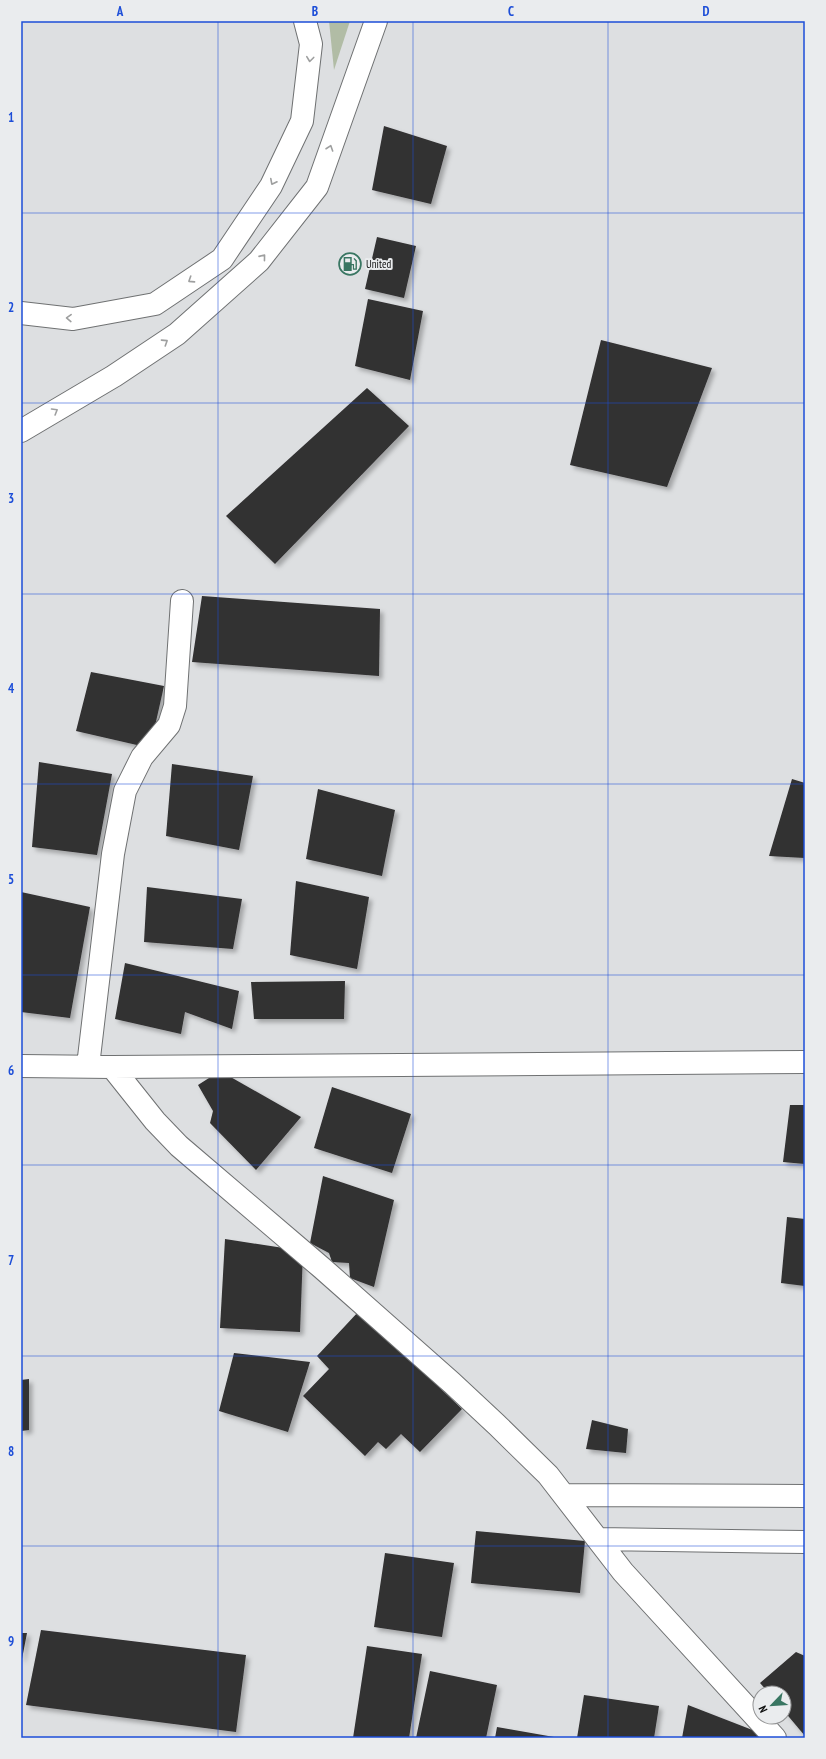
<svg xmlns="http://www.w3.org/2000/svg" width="826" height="1759" font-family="'PT Sans Narrow',sans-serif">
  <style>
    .green { fill: #b1bca5 }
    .building { fill: #313031; filter: url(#shadow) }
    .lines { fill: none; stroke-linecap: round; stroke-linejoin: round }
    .minor-casing { stroke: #6f7172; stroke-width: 24 }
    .highway-casing { stroke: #6f7172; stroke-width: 24 }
    .minor { stroke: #fff; stroke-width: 22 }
    .highway { stroke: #fff; stroke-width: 22 }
    .oneway { stroke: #9e9f9f }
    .grid { fill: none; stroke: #1d4ed8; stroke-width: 1; stroke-opacity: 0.55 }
    .labels { text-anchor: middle; stroke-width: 4; stroke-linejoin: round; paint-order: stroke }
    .poi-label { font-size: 11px; fill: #0d0e0e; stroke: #eaecee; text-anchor: start }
    .neatline { fill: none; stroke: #1d4ed8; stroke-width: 1.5 }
    .grid-label { font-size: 13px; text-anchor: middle; font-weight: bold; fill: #1d4ed8 }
  </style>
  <defs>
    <filter id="shadow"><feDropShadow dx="3.5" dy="3.5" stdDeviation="2" flood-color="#0004"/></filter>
  </defs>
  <rect width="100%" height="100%" fill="#dddfe1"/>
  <path class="green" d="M329 21H350L334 70Z"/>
  <path class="building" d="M384 126 447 146 431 204 372 190Z
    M377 237 416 246 404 298 365 289Z
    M368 299 423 311 410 380 355 366Z
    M601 340 712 368 667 487 570 465Z
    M367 388 409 426 275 564 226 516Z
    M202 596 380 609 379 676 192 662Z
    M91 672 164 686 150 748 76 731Z
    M39 762 112 774 97 855 32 847Z
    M172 764 253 776 239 850 166 836Z
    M792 779 805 783V858L769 856Z
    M318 789 395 810 382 876 306 859Z
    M296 881 369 897 357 969 290 955Z
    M147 887 242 899 233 949 144 942Z
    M21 892 90 907 70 1018 21 1012Z
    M125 963 239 991 232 1029 185 1012 181 1034 115 1019Z
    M345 981 344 1019H254L251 982Z
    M220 1071 301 1117 256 1170 210 1123 213 1111 198 1085Z
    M332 1087 411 1114 392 1173 314 1148Z
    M790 1105H805V1164L783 1162Z
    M323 1176 394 1200 374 1287 350 1278 349 1263 332 1262 329 1253 310 1243Z
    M787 1217 805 1219V1286L781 1283Z
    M225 1239 303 1251 300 1332 220 1328Z
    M359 1311 462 1409 420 1452 401 1434 386 1449 378 1442 365 1456 303 1396 329 1369 317 1356Z
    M234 1353 310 1362 288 1432 219 1411Z
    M29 1379V1430L21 1431V1380Z
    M592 1420 628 1429 626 1453 586 1449Z
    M476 1531 585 1541 580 1593 471 1583Z
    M385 1553 454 1563 442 1637 374 1627Z
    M41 1630 246 1655 236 1732 26 1705Z
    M21 1633H27L22 1659H21Z
    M367 1646 422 1654 409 1738H353Z
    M796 1652 805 1656V1736L784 1711V1693H769L760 1683Z
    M430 1671 497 1685 486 1738H416Z
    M584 1695 659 1706 654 1738H577Z
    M688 1705 755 1731 761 1738H682Z
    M497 1727 554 1737V1738H495Z"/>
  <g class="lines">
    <g class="minor-casing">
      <path id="minor" d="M21 1066 112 1067 805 1062
        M88 1066 113 854 125 791 142 757 169 725 175 706 182 601
        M112 1067 155 1121 179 1146 322 1268 452 1383 497 1425 548 1475 623 1572 775 1738
        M564 1495 805 1496
        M598 1539 805 1542"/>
    </g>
    <g class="highway-casing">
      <path id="highway" d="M21 313 73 319 155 304 222 259 271 186 302 121 311 44 305 21
        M21 431 114 376 177 334 259 261 317 187 376 21"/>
    </g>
    <use href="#minor" class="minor"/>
    <use href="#highway" class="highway"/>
  </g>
  <defs><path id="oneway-chevron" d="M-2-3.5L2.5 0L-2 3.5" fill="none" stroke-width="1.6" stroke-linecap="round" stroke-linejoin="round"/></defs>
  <g class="oneway">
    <use href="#oneway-chevron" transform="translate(310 59) rotate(97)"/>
    <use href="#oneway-chevron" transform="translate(330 148) rotate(-71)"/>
    <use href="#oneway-chevron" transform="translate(273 182) rotate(117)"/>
    <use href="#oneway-chevron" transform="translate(263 257) rotate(-51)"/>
    <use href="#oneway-chevron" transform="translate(191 280) rotate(147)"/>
    <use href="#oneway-chevron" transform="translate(69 318) rotate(-178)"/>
    <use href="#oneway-chevron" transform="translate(165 342) rotate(-33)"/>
    <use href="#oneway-chevron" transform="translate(55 411) rotate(-31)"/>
  </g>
  <path class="grid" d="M218 21V1738M413 21V1738M608 21V1738M21 213H805M21 403H805M21 594H805M21 784H805M21 975H805M21 1165H805M21 1356H805M21 1546H805"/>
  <defs>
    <g id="fuel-ring" transform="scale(1.15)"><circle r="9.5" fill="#eaecee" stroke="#397662" stroke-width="1.5"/><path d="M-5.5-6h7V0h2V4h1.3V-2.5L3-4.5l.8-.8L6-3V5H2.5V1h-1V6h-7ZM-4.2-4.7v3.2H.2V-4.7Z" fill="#397662"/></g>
  </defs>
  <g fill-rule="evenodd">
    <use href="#fuel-ring" x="350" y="264"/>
  </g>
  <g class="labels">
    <g class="poi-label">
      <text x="366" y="268">United</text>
    </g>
  </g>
  <rect width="826" height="1759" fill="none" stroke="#eaecee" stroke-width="44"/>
  <g transform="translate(772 1705) rotate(245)"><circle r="19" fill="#eaecee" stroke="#929394"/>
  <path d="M0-3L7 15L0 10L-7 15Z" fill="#397662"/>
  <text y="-6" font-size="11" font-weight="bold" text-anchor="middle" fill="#0d0e0e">N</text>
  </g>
  <rect x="22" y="22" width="782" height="1715" class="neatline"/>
  <g class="grid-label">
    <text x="120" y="16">A</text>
    <text x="315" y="16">B</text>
    <text x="511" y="16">C</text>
    <text x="706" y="16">D</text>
    <text x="11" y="122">1</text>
    <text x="11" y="312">2</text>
    <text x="11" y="503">3</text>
    <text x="11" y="693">4</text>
    <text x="11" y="884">5</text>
    <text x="11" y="1075">6</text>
    <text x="11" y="1265">7</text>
    <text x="11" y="1456">8</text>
    <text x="11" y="1646">9</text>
  </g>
</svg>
